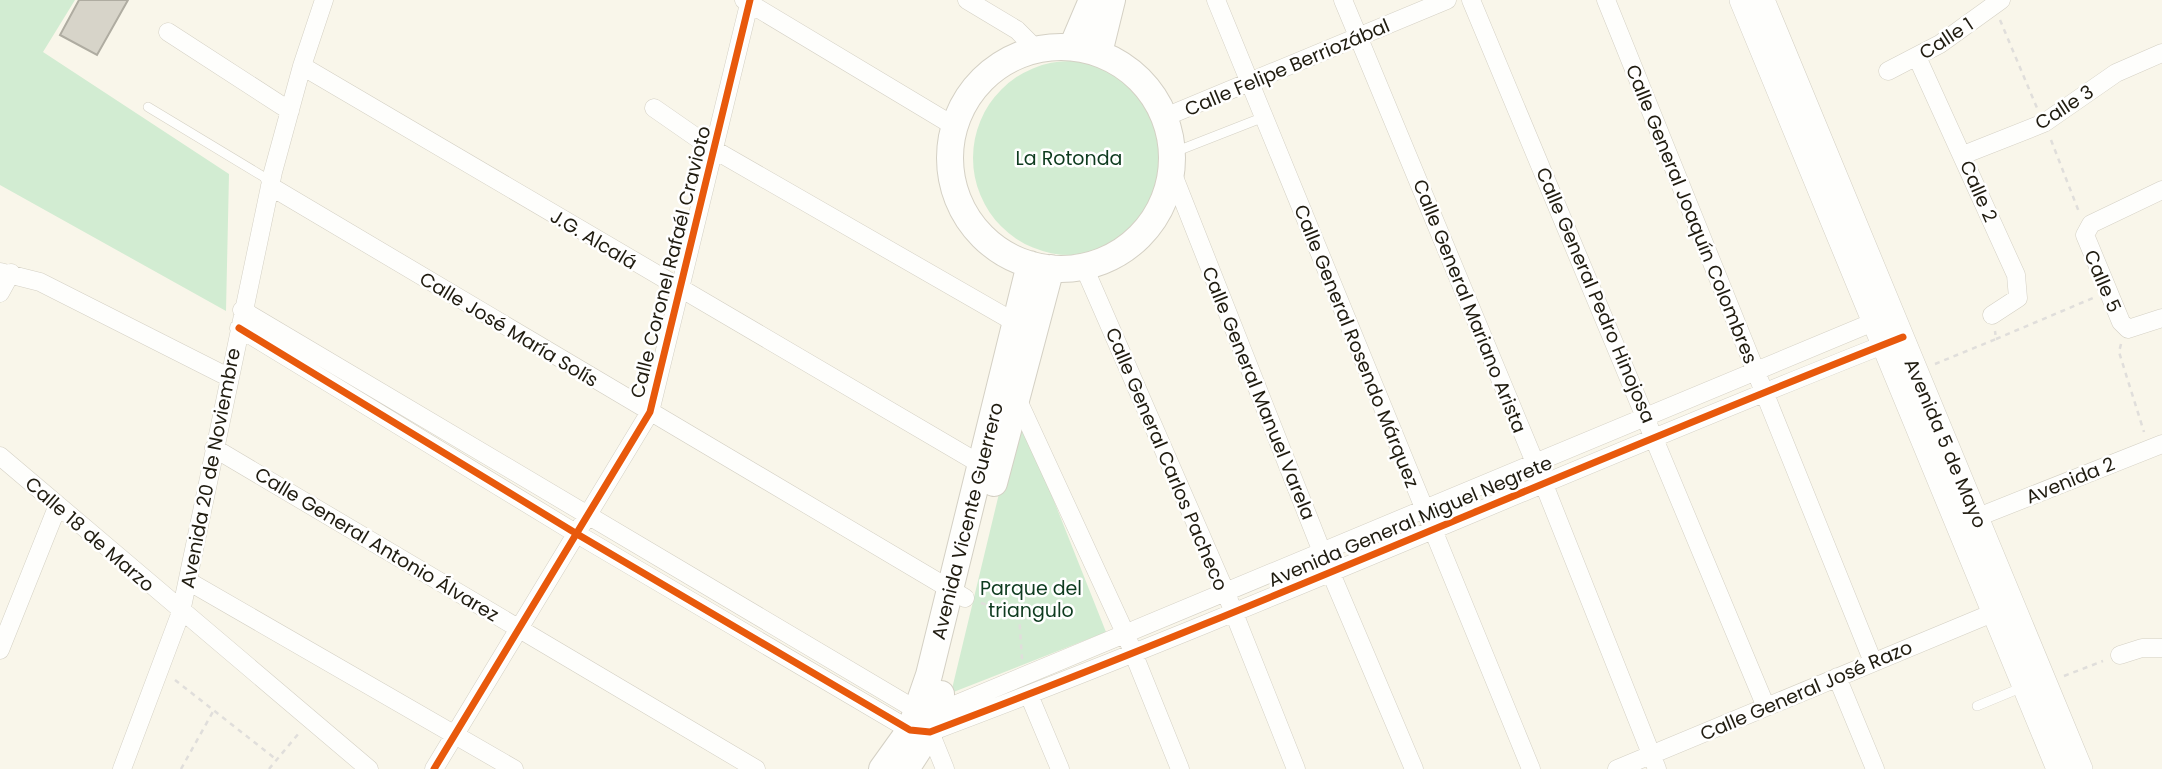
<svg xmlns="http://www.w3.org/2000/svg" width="2162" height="769" font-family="Poppins,sans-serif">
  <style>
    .green { fill: #d2ecd2 }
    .building { fill: #d7d4c9; stroke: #afaca1; stroke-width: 2 }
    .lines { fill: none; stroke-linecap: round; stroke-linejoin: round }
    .service-casing { stroke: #d4d0c4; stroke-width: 10 }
    .minor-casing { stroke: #d4d0c4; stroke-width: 19 }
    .tertiary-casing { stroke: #d4d0c4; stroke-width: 24 }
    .secondary-casing { stroke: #d4d0c4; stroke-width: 28 }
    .path { stroke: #e0dedb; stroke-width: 2.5; stroke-dasharray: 5 5; stroke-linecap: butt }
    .service { stroke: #fefefc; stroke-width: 9 }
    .minor { stroke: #fefefc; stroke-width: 18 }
    .tertiary { stroke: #fefefc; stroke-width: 23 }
    .secondary { stroke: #fefefc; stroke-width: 26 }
    .cycleway-casing { stroke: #fff; stroke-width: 11 }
    .cycleway { stroke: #e8590c; stroke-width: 7 }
    .labels { text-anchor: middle; stroke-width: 5; stroke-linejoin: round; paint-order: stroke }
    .street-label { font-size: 19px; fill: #201c10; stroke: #fff }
    .park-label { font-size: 19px; fill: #0e3b1f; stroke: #fff }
  </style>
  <rect width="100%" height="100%" fill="#f9f6ea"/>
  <path class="green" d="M0 0H75L43 52 229 174 226 311 0 185Z
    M973 158a97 97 0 1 1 194 0a97 97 0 1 1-194 0Z
    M1016 423 1031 443 1106 632 951 693Z"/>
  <path class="building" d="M79 0H128L97 55 60 35Z"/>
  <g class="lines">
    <g class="service-casing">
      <path id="service" d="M148 107 264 177 269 185
        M1172 153 1264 117
        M1977 706 2023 687"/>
    </g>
    <g class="minor-casing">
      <path id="minor" d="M744 0 954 126
        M967 0 1017 30 1037 50
        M1216 0 1531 769
        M1343 0 1543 482 1657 769
        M1471 0 1766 707
        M1606 0 1873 662
        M168 32 290 111
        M1917 57 2016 275 2018 298 1992 315
        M302 66 987 468
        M1888 71 1940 44 2001 0
        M654 108 713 149 1016 323
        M1165 117 1447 0
        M1963 155 2044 123 2116 73 2162 53
        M1172 172 1322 552 1414 769
        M270 186 965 598
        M2162 190 2091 224 2085 235 2121 322 2128 329 2162 318
        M1084 267 1226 593 1296 769
        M0 272 40 282 228 377
        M0 293 11 273
        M242 310 918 711 935 713 1883 318
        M239 328 577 534 910 730 930 732C1254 611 1570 468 1893 341
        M1015 394 1126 635 1180 769
        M214 448 756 769
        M0 456 369 769
        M1978 517 2162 444
        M188 581 514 769
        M0 650 58 505
        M2120 655 2142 648H2162
        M1837 677 1875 769
        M1029 695 1060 769
        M930 732 945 769
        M122 769 181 612 273 172 302 66 324 0
        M434 769 650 412 750 0
        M1617 769 1995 612"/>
    </g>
    <g class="tertiary-casing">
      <path id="tertiary" d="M1741 0 2058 769
        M1763 0 2081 769"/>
    </g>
    <g class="secondary-casing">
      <path id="secondary" d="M1072 47 1092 0
        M950 158a111 111 0 1 1 222 0a111 111 0 1 1-222 0Z
        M1099 53 1112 0
        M994 483 1051 268
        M882 769 910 730 929 675 1030 264
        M906 769 930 732 941 694"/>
    </g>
    <path class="path" d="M2000 20 2037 108
      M2051 140 2079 212
      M1996 339 2093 298
      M2121 344 2119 352 2144 432
      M1935 364 1996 339 1995 331
      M981 603 1019 614 1022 659
      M2064 676 2103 661
      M175 680 277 760
      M181 769 215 708
      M269 769 299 733"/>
    <use href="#service" class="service"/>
    <use href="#minor" class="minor"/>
    <use href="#tertiary" class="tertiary"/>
    <use href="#secondary" class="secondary"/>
    <g class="cycleway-casing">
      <path id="cycleway" d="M239 328 577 534 910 730 930 732C1257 609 1577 465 1903 337
        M434 769 650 412 750 0"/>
    </g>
    <use href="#cycleway" class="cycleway"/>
  </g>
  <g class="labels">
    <g class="street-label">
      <text transform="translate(1946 38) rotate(-33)" y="7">Calle 1</text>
      <text transform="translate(1287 67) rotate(-23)" y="7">Calle Felipe Berriozábal</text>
      <text transform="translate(2064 107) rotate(-33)" y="7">Calle 3</text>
      <text transform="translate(1979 191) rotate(66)" y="7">Calle 2</text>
      <text transform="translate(1692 214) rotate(68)" y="7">Calle General Joaquín Colombres</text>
      <text transform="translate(594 239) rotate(31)" y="7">J.G. Alcalá</text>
      <text transform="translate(670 262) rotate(-76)" y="7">Calle Coronel Rafaél Cravioto</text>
      <text transform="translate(2103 281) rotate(67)" y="7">Calle 5</text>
      <text transform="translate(1596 295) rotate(67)" y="7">Calle General Pedro Hinojosa</text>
      <text transform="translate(1470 306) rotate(68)" y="7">Calle General Mariano Arista</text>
      <text transform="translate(509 329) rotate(31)" y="7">Calle José María Solís</text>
      <text transform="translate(1357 346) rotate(68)" y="7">Calle General Rosendo Márquez</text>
      <text transform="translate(1259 393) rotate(68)" y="7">Calle General Manuel Varela</text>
      <text transform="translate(1946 443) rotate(67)" y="7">Avenida 5 de Mayo</text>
      <text transform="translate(1167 459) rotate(67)" y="7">Calle General Carlos Pacheco</text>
      <text transform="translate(210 468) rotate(-79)" y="7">Avenida 20 de Noviembre</text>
      <text transform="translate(2070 480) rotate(-22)" y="7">Avenida 2</text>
      <text transform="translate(967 521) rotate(-76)" y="7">Avenida Vicente Guerrero</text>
      <text transform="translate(1410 521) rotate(-23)" y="7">Avenida General Miguel Negrete</text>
      <text transform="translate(90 534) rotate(41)" y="7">Calle 18 de Marzo</text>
      <text transform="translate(377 544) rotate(31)" y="7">Calle General Antonio Álvarez</text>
      <text transform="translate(1806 690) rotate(-23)" y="7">Calle General José Razo</text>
    </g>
    <g class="park-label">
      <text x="1069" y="165">La Rotonda</text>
      <text x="1031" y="595">Parque del<tspan x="1031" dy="22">triangulo</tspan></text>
    </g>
  </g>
</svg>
